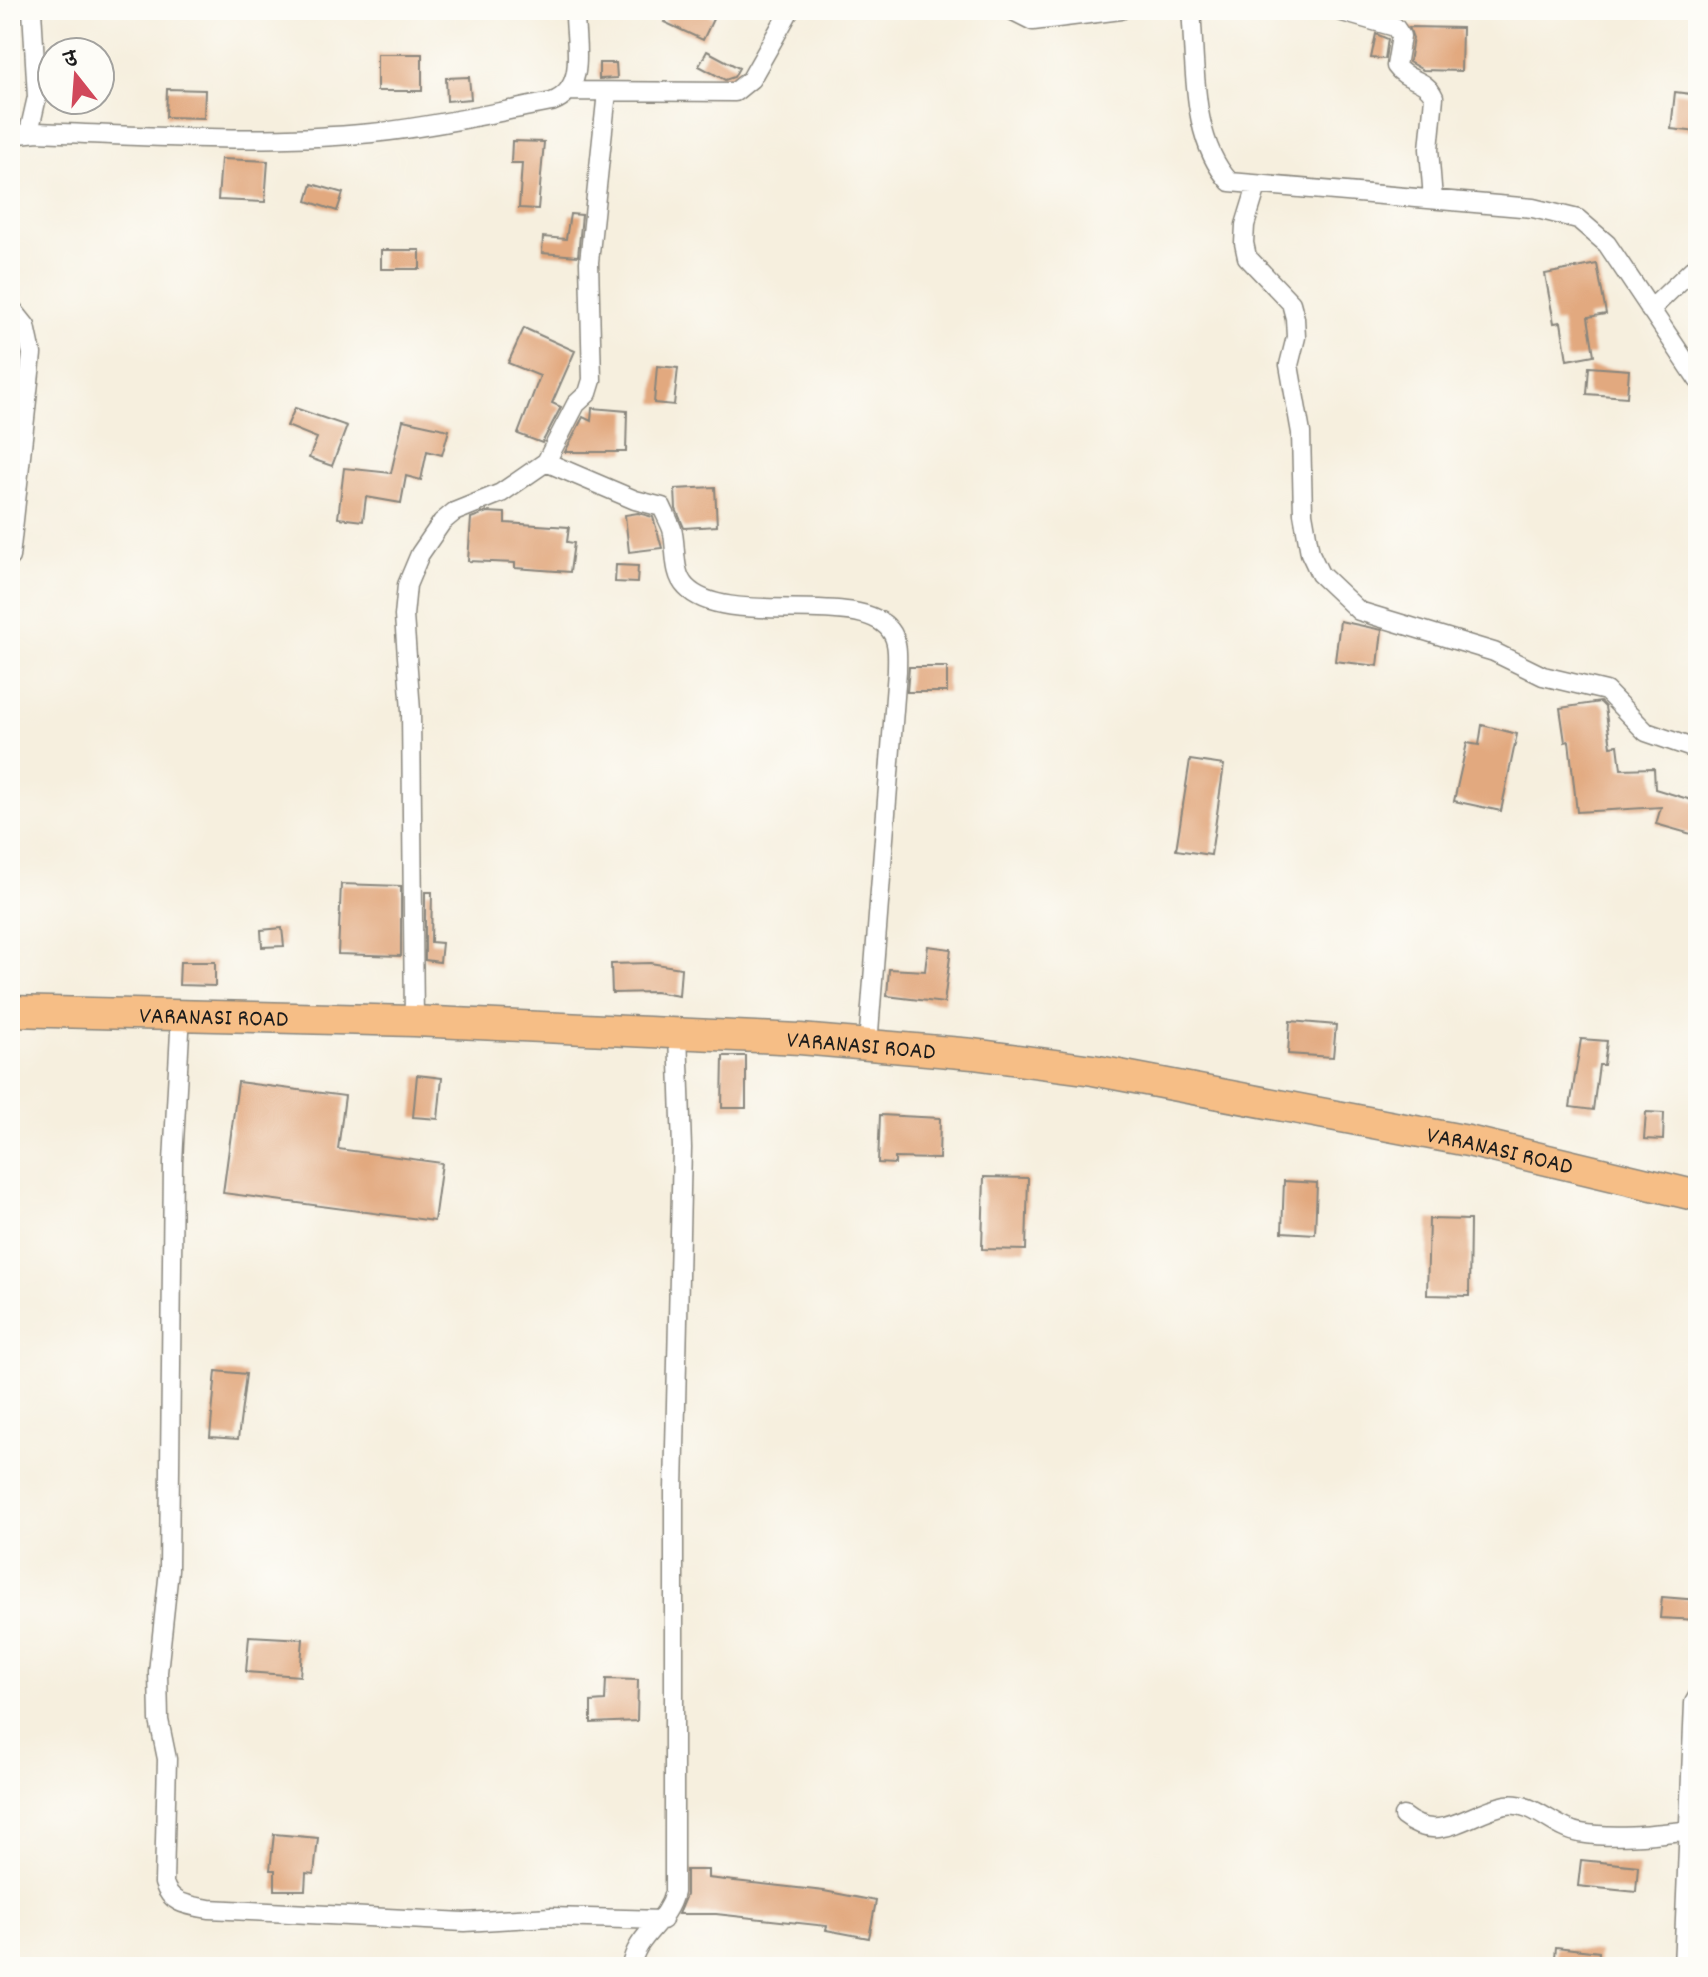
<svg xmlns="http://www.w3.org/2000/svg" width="1708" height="1977" font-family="Dekko,'Playpen Sans Deva',sans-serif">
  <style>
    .building { fill: #e2a97f }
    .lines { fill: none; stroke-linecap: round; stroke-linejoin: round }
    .minor-casing { stroke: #89867d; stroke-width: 21 }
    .trunk-casing { stroke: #89867d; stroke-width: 33 }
    .minor { stroke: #fff; stroke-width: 18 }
    .trunk { stroke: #f6be86; stroke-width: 30 }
    .labels { text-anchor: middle; stroke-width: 6; stroke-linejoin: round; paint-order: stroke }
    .street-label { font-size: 24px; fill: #1c1c1c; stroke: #fdfcf7 }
  </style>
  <rect width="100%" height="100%" fill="#fdfcf7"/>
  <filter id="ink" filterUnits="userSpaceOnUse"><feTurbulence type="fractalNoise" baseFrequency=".0125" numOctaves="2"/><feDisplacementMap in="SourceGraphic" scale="16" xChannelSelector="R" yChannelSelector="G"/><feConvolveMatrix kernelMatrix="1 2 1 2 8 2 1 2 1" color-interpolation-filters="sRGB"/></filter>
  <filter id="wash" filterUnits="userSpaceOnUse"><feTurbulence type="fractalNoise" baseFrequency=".006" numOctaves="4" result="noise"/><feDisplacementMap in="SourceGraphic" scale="32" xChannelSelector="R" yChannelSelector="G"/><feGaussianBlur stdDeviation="1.8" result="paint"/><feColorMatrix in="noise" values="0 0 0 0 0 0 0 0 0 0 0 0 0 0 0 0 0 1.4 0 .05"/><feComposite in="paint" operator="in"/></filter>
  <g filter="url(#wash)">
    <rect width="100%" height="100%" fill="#f6efde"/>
    <g id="blocks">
      <path class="building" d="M670 10H697L714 17 703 40 664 22Z
        M1409 27 1462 28 1461 71 1423 70 1409 62 1413 38Z
        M1376 34 1388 39 1385 59 1371 58Z
        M707 51 739 68 734 77 725 80 699 66Z
        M377 54H422V91H377Z
        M599 63H616L617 78 599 79Z
        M469 77 471 99 447 101 446 78Z
        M167 89 205 90 204 118 166 117Z
        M1675 92 1698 95V132L1671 129Z
        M512 141 544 142 538 209 519 208 522 163H511Z
        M221 159 268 161 265 202 218 200Z
        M312 184 343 193 337 211 307 201Z
        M570 214 582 215 578 256 542 253 543 237 566 239Z
        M381 250H420V269H381Z
        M1597 264 1606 314 1588 317 1594 355 1567 360 1561 322 1554 323 1545 274Z
        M524 328 575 351 552 403 561 407 542 443 518 434 540 376 508 363Z
        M657 366 678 368 674 405 654 403Z
        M1589 367 1629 370 1627 397 1587 394Z
        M295 408 347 426 332 466 309 458 317 438 287 426Z
        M592 408 627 411 626 452H565L583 417 591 421Z
        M403 420 449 430 442 455 427 451 421 480 406 476 401 503 366 497 363 521 338 518 344 468 391 473Z
        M715 487 717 526 684 528 676 509 675 489Z
        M487 512 505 513V523L569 527 567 542 574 543 570 572 515 568V563L468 561 471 518Z
        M638 513 653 517 662 548 629 552 625 515Z
        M616 565 638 566 637 583 615 582Z
        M1340 621 1382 630 1378 666 1335 661Z
        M909 667H947V692H907Z
        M1600 702 1605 707 1611 746 1618 745 1621 769 1654 768 1655 789 1698 802V836L1656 824 1661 807 1577 812 1569 741 1565 742 1560 708Z
        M1482 725 1517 734 1501 811 1454 801 1467 743 1479 745Z
        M1190 760 1224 765 1211 855 1176 850Z
        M341 884 401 886V956L338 954Z
        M425 892H432L431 942 442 943 440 962 425 960Z
        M282 928 284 946 262 947 261 930Z
        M928 946 951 949 944 1003 887 996 889 969 925 971Z
        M180 962H215V986L179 985Z
        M650 963 681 968 679 996 655 992 612 993 611 964Z
        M1290 1021 1336 1025 1333 1057 1288 1054Z
        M1581 1039 1607 1041 1604 1065H1599L1593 1110 1570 1107Z
        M723 1056H746V1108H722Z
        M417 1075 442 1078 438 1119 413 1117Z
        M238 1082 345 1096 338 1149 442 1163 434 1221 223 1193Z
        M1646 1112 1664 1113 1663 1140 1644 1139Z
        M880 1115 940 1118 939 1159 895 1158V1164L878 1163Z
        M984 1177 1028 1178 1026 1250 982 1249Z
        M1284 1181 1317 1183 1315 1234 1282 1232Z
        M1429 1219 1470 1220 1469 1296 1427 1295Z
        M216 1371 246 1374 238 1439 210 1437Z
        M1662 1597 1698 1600V1620L1660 1618Z
        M249 1636 303 1639 300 1676 246 1672Z
        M606 1679 638 1680 637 1721 591 1723V1702L605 1701Z
        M274 1834 318 1838 314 1874 306 1873 305 1890H275V1870H270Z
        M1581 1860 1638 1866 1636 1892 1578 1886Z
        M686 1870H708V1878L824 1891 876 1901 869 1938 826 1930 827 1926 716 1914H678L686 1895Z
        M1556 1947 1599 1952 1598 1967H1554Z"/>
    </g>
  </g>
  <g filter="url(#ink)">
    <use href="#blocks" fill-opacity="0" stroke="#89867d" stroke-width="2"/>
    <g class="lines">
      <g class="minor-casing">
        <path id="minor" d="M1011 10 1033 21 1121 10
          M1191 10C1196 65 1190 139 1230 182L1533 208 1578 219 1607 244 1698 380
          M1335 10 1395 27 1401 36 1396 66C1407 82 1426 78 1434 97L1429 149 1433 199
          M570 91 735 92 751 79 790 10
          M29 132 37 97 32 10
          M10 135 38 132C148 136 261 144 372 133 432 127 492 113 552 102 589 88 574 41 575 10
          M1257 186 1245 225 1244 243 1247 257 1291 303 1295 318 1296 337 1289 365 1301 433 1303 513 1310 553 1320 574 1359 611 1494 652 1543 676 1606 691 1646 732 1698 750
          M10 306 26 326 32 354 10 557
          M1650 310 1698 264
          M546 462 576 404 588 393 592 380 589 262 607 92
          M181 1013 173 1162 169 1570 158 1672 159 1720 167 1759 164 1883C171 1905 189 1905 209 1909L465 1922 550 1917 663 1920
          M414 1021 411 711 404 616 407 585 420 554 442 522 454 512 501 493 546 462 635 500 662 507C665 514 669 521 672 529 677 547 672 573 686 587 726 629 858 588 890 630 899 641 897 658 897 671L868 1045
          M1403 1816C1440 1846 1468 1812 1506 1805 1534 1801 1554 1829 1580 1833 1616 1839 1655 1834 1691 1830
          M631 1967C636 1934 667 1924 674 1892V1490L682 1148 678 1034
          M1683 1967 1694 1703 1698 1696"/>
      </g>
      <g class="trunk-casing">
        <g id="trunk">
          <path id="s1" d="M10 1011 414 1021 800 1039 973 1054 1093 1070 1468 1141 1698 1196"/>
        </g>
      </g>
      <use href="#minor" class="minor"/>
      <use href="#trunk" class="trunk"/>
    </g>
  </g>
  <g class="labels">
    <g class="street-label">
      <text dy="8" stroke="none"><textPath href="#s1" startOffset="204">VARANASI ROAD</textPath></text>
      <text dy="8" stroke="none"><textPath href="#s1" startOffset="852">VARANASI ROAD</textPath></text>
      <text dy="8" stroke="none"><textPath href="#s1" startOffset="1500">VARANASI ROAD</textPath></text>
    </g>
  </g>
  <rect width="1708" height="1977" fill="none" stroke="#fdfcf7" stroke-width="40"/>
  <g transform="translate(76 76) rotate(343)"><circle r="38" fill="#fdfcf7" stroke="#a3a29f" stroke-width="2"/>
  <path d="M0-6L14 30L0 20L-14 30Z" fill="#d1495b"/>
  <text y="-12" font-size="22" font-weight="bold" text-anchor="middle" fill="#1c1c1c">उ</text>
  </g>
</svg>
